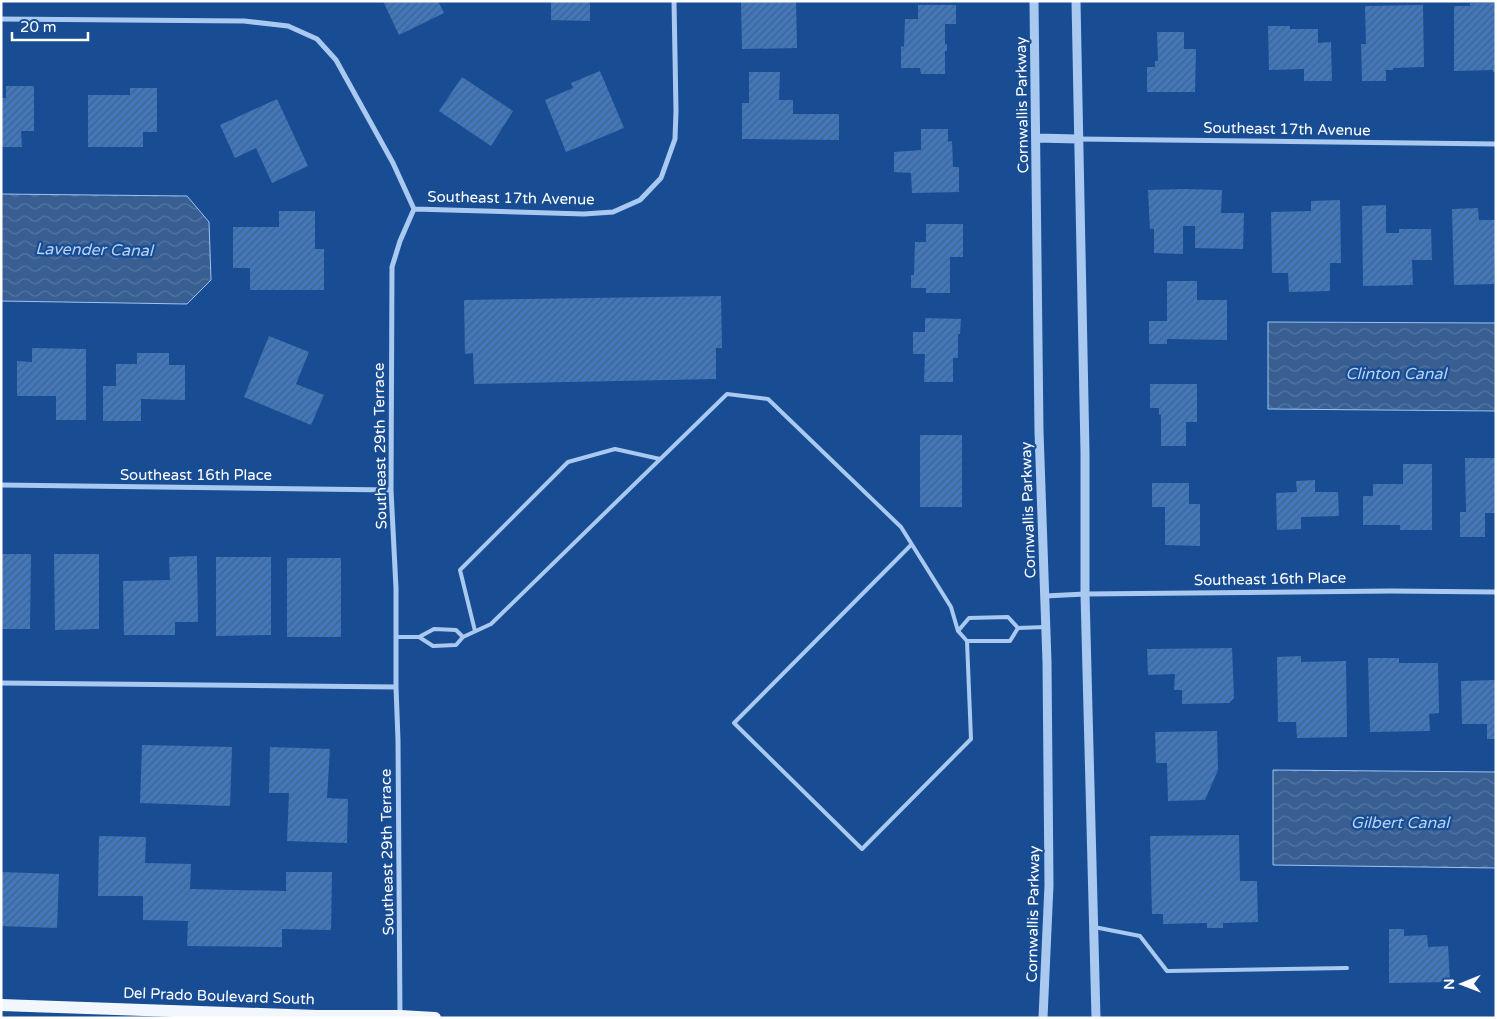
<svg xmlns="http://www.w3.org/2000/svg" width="1497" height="1019" font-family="'Varela Round',sans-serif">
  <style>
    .water { fill: url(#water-waves); stroke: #9cc3f3 }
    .building { fill: url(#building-hatch) }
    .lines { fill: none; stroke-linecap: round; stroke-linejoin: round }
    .service { stroke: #a9c9f0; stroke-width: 4 }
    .minor { stroke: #a9c9f0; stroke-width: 5 }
    .tertiary { stroke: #a9c9f0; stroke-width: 9 }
    .primary { stroke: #f2f7ff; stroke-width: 12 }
    .labels { text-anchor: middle; stroke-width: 4.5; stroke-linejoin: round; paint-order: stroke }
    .street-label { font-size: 15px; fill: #fff; stroke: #184d94 }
    .water-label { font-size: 16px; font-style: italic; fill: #b6d3f7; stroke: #184d94 }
  </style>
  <defs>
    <pattern id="water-waves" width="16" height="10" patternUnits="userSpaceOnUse" patternTransform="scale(1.25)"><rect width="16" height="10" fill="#385e92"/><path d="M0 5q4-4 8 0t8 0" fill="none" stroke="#5676a2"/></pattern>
    <pattern id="building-hatch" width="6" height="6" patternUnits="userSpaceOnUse" patternTransform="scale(1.25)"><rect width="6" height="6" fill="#4177bc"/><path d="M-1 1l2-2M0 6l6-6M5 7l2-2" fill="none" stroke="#466284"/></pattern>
  </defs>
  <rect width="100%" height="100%" fill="#184d94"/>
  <path class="water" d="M1 194 187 196 209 222 211 280 187 304 1 301Z
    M1268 322 1496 323V411L1268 409Z
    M1273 770 1496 772V868L1273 865Z"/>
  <path class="building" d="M383 1H438L444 13 399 35Z
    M551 1H590V21L551 20Z
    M741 1H796L797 48 742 49Z
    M1470 3H1496V72H1493V70L1454 71V6H1470Z
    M918 5H956V24H945V44H947V51H945V74H921L920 68H901V46L904 47 905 19H918Z
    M1423 5 1424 67 1393 68V70H1386V81H1362L1361 44H1366L1365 6Z
    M1268 26H1290V29H1318V43L1331 42 1332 81H1304V69L1269 70Z
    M1157 32H1184V49H1196L1195 92H1147V67H1155V61H1158Z
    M600 71 624 128 566 152 545 100 573 88 571 83Z
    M749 72H780L779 100H793V114H839V140L742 139V103H749Z
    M462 77 513 111 491 146 439 111Z
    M6 86H34V131H21L22 147H1V98H6Z
    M130 88H157V132H143V147H88V95H130Z
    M277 99 308 166 272 183 256 148 235 158 220 125Z
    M921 129H948V142L952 141 953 167H959V192L912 193 911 173 894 172V152L921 150Z
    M1184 189 1222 190 1221 213H1244L1243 249 1195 248V226H1183V254L1154 253V229H1150L1148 190Z
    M1340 200 1341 263H1330V291L1289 292 1288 273H1272L1271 212 1311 211V201Z
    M1386 205V233H1399V229H1431L1432 260H1412L1413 285 1363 286 1362 206Z
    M1478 208 1479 220H1496L1494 284 1454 285 1452 209Z
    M279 211H315V249H324V290H250V268H233V227H279Z
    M926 224H963V257H950V293H926V288H911V275H914L915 242H926Z
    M1167 281H1197V300H1227V340L1167 339V344H1149V321H1167Z
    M721 296 722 348H716V379L474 384 473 353 465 354 464 300Z
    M925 318 961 319 960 334H958V358H953V382H924L925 354H913V332H925Z
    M269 336 309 352 296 384 324 395 311 425 244 397Z
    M32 348 86 349V420H56V396H17V361L32 362Z
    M137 353H169V365H185V400L141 399V421H103V386H116V364H137Z
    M1150 384H1197V422H1186V446H1161V415H1159V408H1150Z
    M920 435H962V507H920Z
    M1465 458H1496V513H1485V537H1460V512H1466Z
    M1403 464H1432V530H1400V525H1363V496H1373V484H1403Z
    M1315 480V492H1338L1339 516 1301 517V529L1277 530 1276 493 1297 492 1296 481Z
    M1152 483H1189V504H1200V546L1165 545V507H1152Z
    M1 554H31L30 629H1Z
    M54 554H99V629L55 630Z
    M197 556 198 622H175V635H124L123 581 170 580 169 557Z
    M216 557H271V635L216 636Z
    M287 558H341V637H287Z
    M1232 648 1234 698 1229 703 1182 704V690H1174L1175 674 1148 675 1147 649Z
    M1301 656V662L1346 661 1347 737 1297 738 1296 722H1278L1277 657Z
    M1368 658H1399V663H1438L1439 713 1429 714 1430 731 1370 732Z
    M1496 680V739H1487V724H1462L1461 681Z
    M1217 731 1218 770 1205 800 1168 801 1167 763H1156L1155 732Z
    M142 745 232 747 230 806 140 803Z
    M270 747 330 749 327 798 348 799 347 843 287 841 289 793H269Z
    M1239 835 1240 881H1257L1258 922 1223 923V928H1207V923L1163 924V914H1152L1150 836Z
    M99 836 146 837 145 863 191 864 190 889 286 891V872H332L331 930 282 929V947L187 946 188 921 143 920V896H98Z
    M1 872 59 874 57 928 1 926Z
    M1389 929H1404V936L1427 935 1428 947 1448 946 1450 982 1389 983Z"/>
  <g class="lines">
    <path class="service" d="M911 545 734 723 862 849 971 739 967 641
      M1018 628 1046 627
      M475 631 460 570 568 462 615 449 660 459
      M396 637H419L434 629 456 630 463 637 456 645 433 646 419 637
      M463 637 491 624 727 394 768 399 901 527 951 607 958 631 967 641H1010L1018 628 1008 617 969 618 958 631
      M1094 927 1140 936 1167 971 1347 968"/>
    <path class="minor" d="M1 19 244 21 288 26 317 39 336 60 393 163 414 209
      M1078 139 1496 144
      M414 209 584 214 613 212 640 200 661 178 675 139 676 111 674 1
      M1 485 391 490
      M1045 596 1085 594 1391 591 1496 592
      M1 683 396 687
      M400 1016 398 740 396 687V588L391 490 392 267 400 241 414 209"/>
    <path class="tertiary" d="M1034 1 1039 431 1047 662 1049 885 1043 1018
      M1076 1 1085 452V594L1096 1018
      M1036 138 1078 139"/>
    <path class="primary" d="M1 1005 316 1016H400L435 1018"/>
  </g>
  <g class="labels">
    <g class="street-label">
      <text transform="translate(1022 105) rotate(-91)" y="5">Cornwallis Parkway</text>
      <text transform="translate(1287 129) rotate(1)" y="5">Southeast 17th Avenue</text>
      <text transform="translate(511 198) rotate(1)" y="5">Southeast 17th Avenue</text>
      <text transform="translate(380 446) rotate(-91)" y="5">Southeast 29th Terrace</text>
      <text x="196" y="480">Southeast 16th Place</text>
      <text transform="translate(1028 510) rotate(-92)" y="5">Cornwallis Parkway</text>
      <text transform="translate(1270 579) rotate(-1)" y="5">Southeast 16th Place</text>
      <text transform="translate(387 852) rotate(-91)" y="5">Southeast 29th Terrace</text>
      <text transform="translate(1033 914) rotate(-89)" y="5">Cornwallis Parkway</text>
      <text transform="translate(219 996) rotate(2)" y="5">Del Prado Boulevard South</text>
    </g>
    <g class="water-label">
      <text transform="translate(94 249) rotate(1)" y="6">Lavender Canal</text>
      <text x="1396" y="379">Clinton Canal</text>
      <text x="1400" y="828">Gilbert Canal</text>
    </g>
  </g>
  <rect width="1497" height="1019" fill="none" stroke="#ffffff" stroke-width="5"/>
  <g transform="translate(1462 984) rotate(269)" stroke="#184d94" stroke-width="4" paint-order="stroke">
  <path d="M0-4L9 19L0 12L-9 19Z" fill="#ffffff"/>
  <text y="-8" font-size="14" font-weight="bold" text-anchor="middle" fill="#ffffff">N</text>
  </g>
  <path d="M12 32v8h76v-8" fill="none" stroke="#ffffff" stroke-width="2.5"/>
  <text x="20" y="32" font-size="15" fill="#ffffff" stroke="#184d94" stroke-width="4" paint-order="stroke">20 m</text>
</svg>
